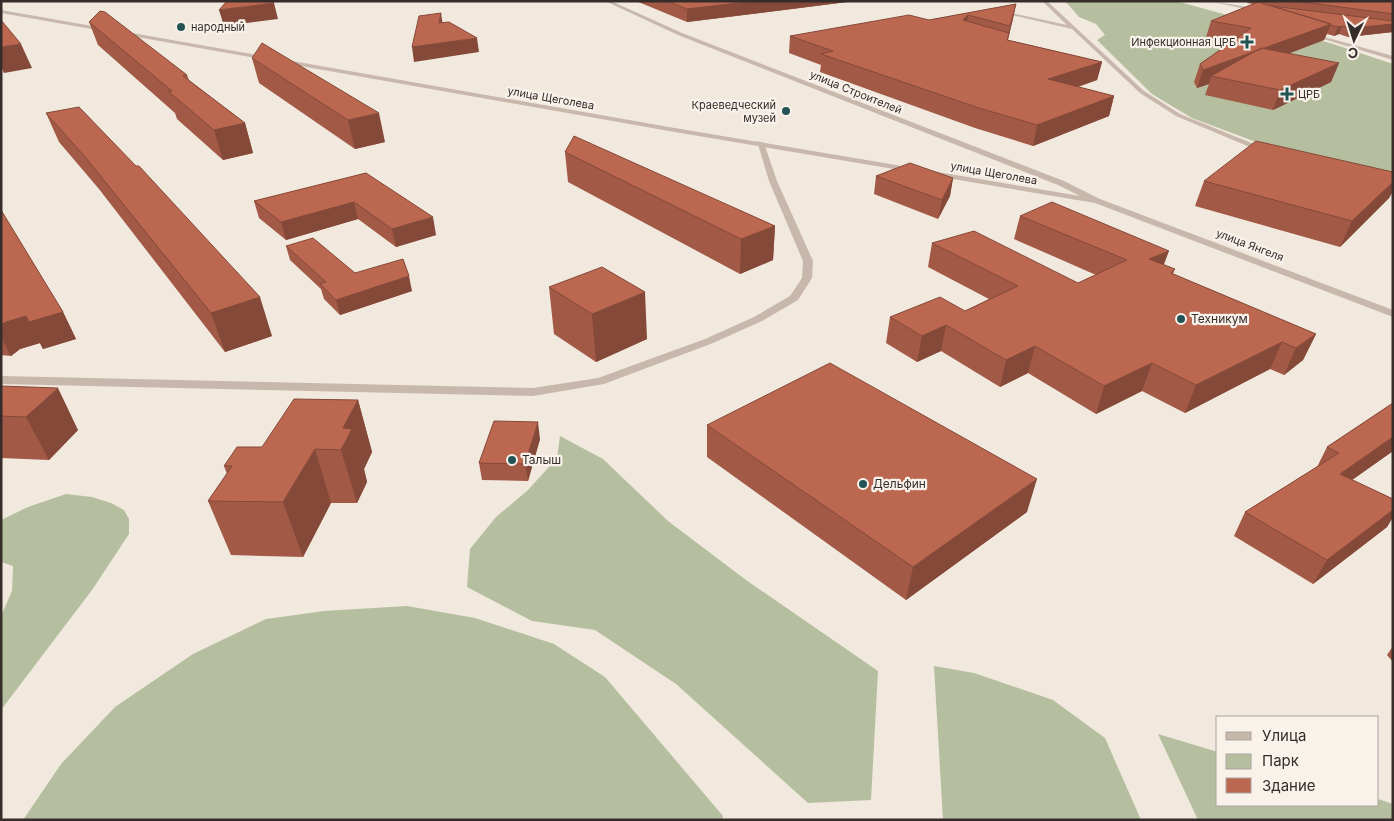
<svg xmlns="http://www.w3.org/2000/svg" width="1394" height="821" font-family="Inter,sans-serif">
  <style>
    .green { fill: #b5bf9f }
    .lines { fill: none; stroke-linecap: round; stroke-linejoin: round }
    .minor { fill: #c8b8ab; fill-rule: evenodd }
    .tertiary { fill: #c8b8ab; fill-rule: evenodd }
    .wall { fill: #a25946 }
    .shaded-wall { fill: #844939 }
    .building { fill: #bc6851; stroke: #844939 }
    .poi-dot { fill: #225355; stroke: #f9f2eb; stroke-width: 2 }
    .labels { text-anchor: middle; stroke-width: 4.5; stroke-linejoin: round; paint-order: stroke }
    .far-poi-label { font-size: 11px; fill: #362d2a; stroke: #f9f2eb; text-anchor: start }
    .far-street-label { font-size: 11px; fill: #362d2a; stroke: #f9f2eb }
    .poi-label { font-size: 12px; fill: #362d2a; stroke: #f9f2eb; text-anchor: start }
  </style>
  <rect width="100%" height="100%" fill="#f1e8de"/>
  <path class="green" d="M1065 1H1176L1330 43 1393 64V185L1293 156 1192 118 1152 94 1097 40 1105 35 1096 24 1079 17Z
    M560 436 603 459 668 521 746 580 878 671 871 800 808 803 676 684 595 630 532 621 467 587 470 549 496 517 528 490 557 458Z
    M66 494 92 497 111 503 124 510 129 519V534L92 590 1 710V616L12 591 13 566 1 562V520L28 507Z
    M407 606 475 618 554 644 605 677 723 816 722 820H23L61 764 115 707 193 654 266 619 324 611Z
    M934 666 974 673 1053 700 1105 738 1141 820H943Z
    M1158 734 1218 752V805H1378V799L1393 804V820H1198Z"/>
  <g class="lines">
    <path class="minor" d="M1042 1H1047L1144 91 1180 114 1271 151 1264 153 1176 116 1140 93 1072 29 995 11 997 10 1067 25Z
      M757 141 764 143 777 181 813 261 812 278 798 300 762 321 713 343 604 384 533 396 1 384V376L533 388 598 378 705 339 754 317 790 296 802 278 803 261 769 181Z"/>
    <path class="tertiary" d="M605 1H611L682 33 1064 181 1100 199 1393 310V317L1095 203 669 131 1 13V10L669 127 1080 196 1058 185 678 35Z
      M1208 1 1263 9H1246Z
      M1307 32 1393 56V60L1307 34Z"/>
  </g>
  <path class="wall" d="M636 1H855L687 22Z
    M1248 1H1393V32L1348 37 1339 34 1334 36 1327 34 1324 40 1288 54 1339 63 1331 82 1273 110 1205 95 1209 84 1197 88 1194 82 1200 64 1231 42 1206 37 1211 21 1253 4 1247 3Z
    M1016 4 1008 40 1102 62 1097 80 1078 87 1114 96 1109 116 1033 146 975 128 820 72 821 65 789 53 790 36 929 20Z
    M89 22 187 75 189 80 245 123 253 153 223 160 177 119 175 113 98 45Z
    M252 58 385 142 355 149 259 83Z
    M46 113 272 336 225 352 99 189 59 142Z
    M565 152 775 226 773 260 740 274 568 182Z
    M1393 172V191L1389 198 1340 247 1195 206 1204 181Z
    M366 173 436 235 396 247 358 219 286 240 259 218 254 201Z
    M876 176 953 178 950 196 938 219 874 194Z
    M1 210 63 312 76 339 43 349 40 343 20 349 11 356 1 355Z
    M1020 216 1175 269 1173 274 1316 334 1303 360 1284 375 1270 369 1185 413 1142 391 1096 414 1028 373 1000 387 941 351 917 362 886 343 890 317 965 311 989 299 928 267 932 243 1078 283 1096 275 1014 239Z
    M286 246 355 273 412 291 340 315 324 299 321 289 290 260Z
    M549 287 647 339 596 362 554 334Z
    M1 386 78 430 49 460 1 458Z
    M358 400 372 452 364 469 367 482 357 503H331L303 557 231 555 208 501 227 474 224 466Z
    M1393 403V451L1352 480 1393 499V517L1387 527 1313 584 1234 536 1245 512 1317 467 1327 447Z
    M707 425 1027 512 906 600 707 457Z
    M540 439 528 481 482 480 479 463Z
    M1393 646V662L1387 655Z"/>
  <path class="shaded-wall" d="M755 1H855L687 22V9Z
    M274 3 278 19 224 26 219 10Z
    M1016 4 1013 19 1007 43 1010 26Z
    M441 13 443 26 439 23Z
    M968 15 966 31 963 20Z
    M1331 24 1324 40 1223 78 1211 76 1209 84 1197 88 1203 70Z
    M1393 24V32L1348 37 1352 28Z
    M1342 26 1339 34 1334 36 1338 27Z
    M477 38 479 52 414 62 412 47Z
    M21 44 32 68 4 73 1 67V47Z
    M1102 62 1097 80 1044 98 1048 79Z
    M1339 63 1331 82 1273 110 1280 90Z
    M1114 96 1109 116 1033 146 1037 125Z
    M379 113 385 142 355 149 348 120Z
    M245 123 253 153 223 160 214 130Z
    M953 178 950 196 938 219 942 200Z
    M1393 182V191L1389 198 1340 247 1352 221Z
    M354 202 358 219 286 240 281 222Z
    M433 217 436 235 396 247 392 229Z
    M775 226 773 260 740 274 741 239Z
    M1169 251 1160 275 1149 259Z
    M409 276 412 291 340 315 336 300Z
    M645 292 647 339 596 362 592 314Z
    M260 297 272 336 225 352 211 313Z
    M63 312 76 339 43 349 40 343 20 349 11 356 1 337V325L6 322 26 316Z
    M946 325 941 351 917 362 922 336Z
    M1316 334 1303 360 1284 375 1296 348Z
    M1282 342 1270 369 1185 413 1196 385Z
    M1035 346 1028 373 1000 387 1006 360Z
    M1152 363 1142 391 1096 414 1104 386Z
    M58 388 78 430 49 460 26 417Z
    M358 400 372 452 364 469 367 482 357 503 341 450 343 428Z
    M538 422 540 439 528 481 525 464Z
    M1393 437V451L1328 497 1340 474Z
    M315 449 331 503 303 557 283 502Z
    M1037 479 1027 512 906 600 913 567Z
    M1393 510V517L1387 527 1313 584 1327 560Z"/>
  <path class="building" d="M227 1H272L274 3 219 10Z
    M667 1H755L687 9Z
    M1296 1H1393V14Z
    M1258 2 1331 24 1203 70 1200 64 1251 28 1211 21Z
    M1016 4 1010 26 968 15 963 20 1009 33 1007 40 1102 62 1048 79 1114 96 1037 125 979 108 821 54 833 51 790 36 909 15 929 20Z
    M1272 6 1393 21V24L1352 28 1342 26 1338 27 1330 25 1331 24Z
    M100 11 105 12 187 75 183 76 245 123 214 130 168 91H172L89 22Z
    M441 13 439 23 449 22 477 38 412 47 419 16Z
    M1 20 21 44 1 47Z
    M262 43 379 113 348 120 252 58Z
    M1261 48 1339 63 1280 90 1211 76Z
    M79 107 136 166H139L260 297 211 313 86 158 46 113Z
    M574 136 775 226 741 239 565 152Z
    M1256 141 1393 172V182L1352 221 1204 181Z
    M910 163 953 178 942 200 876 176Z
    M366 173 433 217 392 229 354 202 281 222 254 201Z
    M1052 202 1169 251 1149 259 1175 269 1171 273 1316 334 1296 348 1282 342 1196 385 1152 363 1104 386 1035 346 1006 360 946 325 922 336 890 317 940 297 965 311 1018 286 932 243 974 231 1078 283 1127 260 1020 216Z
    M1 210 63 312 29 322 26 316 6 322 1 325Z
    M313 238 355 273 403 259 409 276 336 300 320 284 326 282 286 246Z
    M602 267 645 292 592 314 549 287Z
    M830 363 1037 479 913 567 707 425Z
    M1 386 58 388 26 417 1 416Z
    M294 399 358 400 343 428 352 429 341 450 315 449 283 502 208 501 232 466H224L237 447H262Z
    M1393 403V437L1340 474 1393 499V510L1327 560 1245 512 1339 453 1327 447Z
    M494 421 538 422 525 464 479 463Z"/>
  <g class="poi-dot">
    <circle cx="181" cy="27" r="5"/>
    <path d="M1244.5 34.5h5v5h5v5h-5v5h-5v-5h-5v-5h5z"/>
    <path d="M1284.5 86.5h5v5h5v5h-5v5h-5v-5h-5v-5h5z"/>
    <circle cx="786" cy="111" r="5"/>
    <circle cx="1181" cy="319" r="5"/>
    <circle cx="512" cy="460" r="5"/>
    <circle cx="863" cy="484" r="5"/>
  </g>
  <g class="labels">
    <g class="far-poi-label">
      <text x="191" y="31">народный</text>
      <text x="1236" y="46" text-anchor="end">Инфекционная ЦРБ</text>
      <text x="1298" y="98">ЦРБ</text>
      <text x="776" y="109" text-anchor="end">Краеведческий<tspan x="776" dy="13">музей</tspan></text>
    </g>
    <g class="far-street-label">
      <text transform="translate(856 92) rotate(22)" y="4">улица Строителей</text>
      <text transform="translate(551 98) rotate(10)" y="4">улица Щеголева</text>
      <text transform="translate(994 173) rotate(10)" y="4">улица Щеголева</text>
      <text transform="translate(1250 245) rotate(21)" y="4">улица Янгеля</text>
    </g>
    <g class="poi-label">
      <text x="1191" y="323">Техникум</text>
      <text x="522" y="464">Талыш</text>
      <text x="873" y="488">Дельфин</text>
    </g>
  </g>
  <rect width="1394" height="821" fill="none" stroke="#362d2a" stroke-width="5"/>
  <rect x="1216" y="716" width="162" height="90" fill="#f9f2eb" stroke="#aba39e"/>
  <rect x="1226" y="732" width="25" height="8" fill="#c8b8ab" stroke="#aba39e"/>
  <text x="1262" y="741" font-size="15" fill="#362d2a">Улица</text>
  <rect x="1226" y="754" width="25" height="15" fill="#b5bf9f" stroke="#aba39e"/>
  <text x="1262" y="766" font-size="15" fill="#362d2a">Парк</text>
  <rect x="1226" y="778" width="25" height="15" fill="#bc6851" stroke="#aba39e"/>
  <text x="1262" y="791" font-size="15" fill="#362d2a">Здание</text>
  <g transform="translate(1354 40) rotate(184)" stroke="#f9f2eb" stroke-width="4" paint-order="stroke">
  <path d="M0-4L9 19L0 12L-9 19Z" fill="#362d2a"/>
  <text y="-8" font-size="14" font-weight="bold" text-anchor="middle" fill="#362d2a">С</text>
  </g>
</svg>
